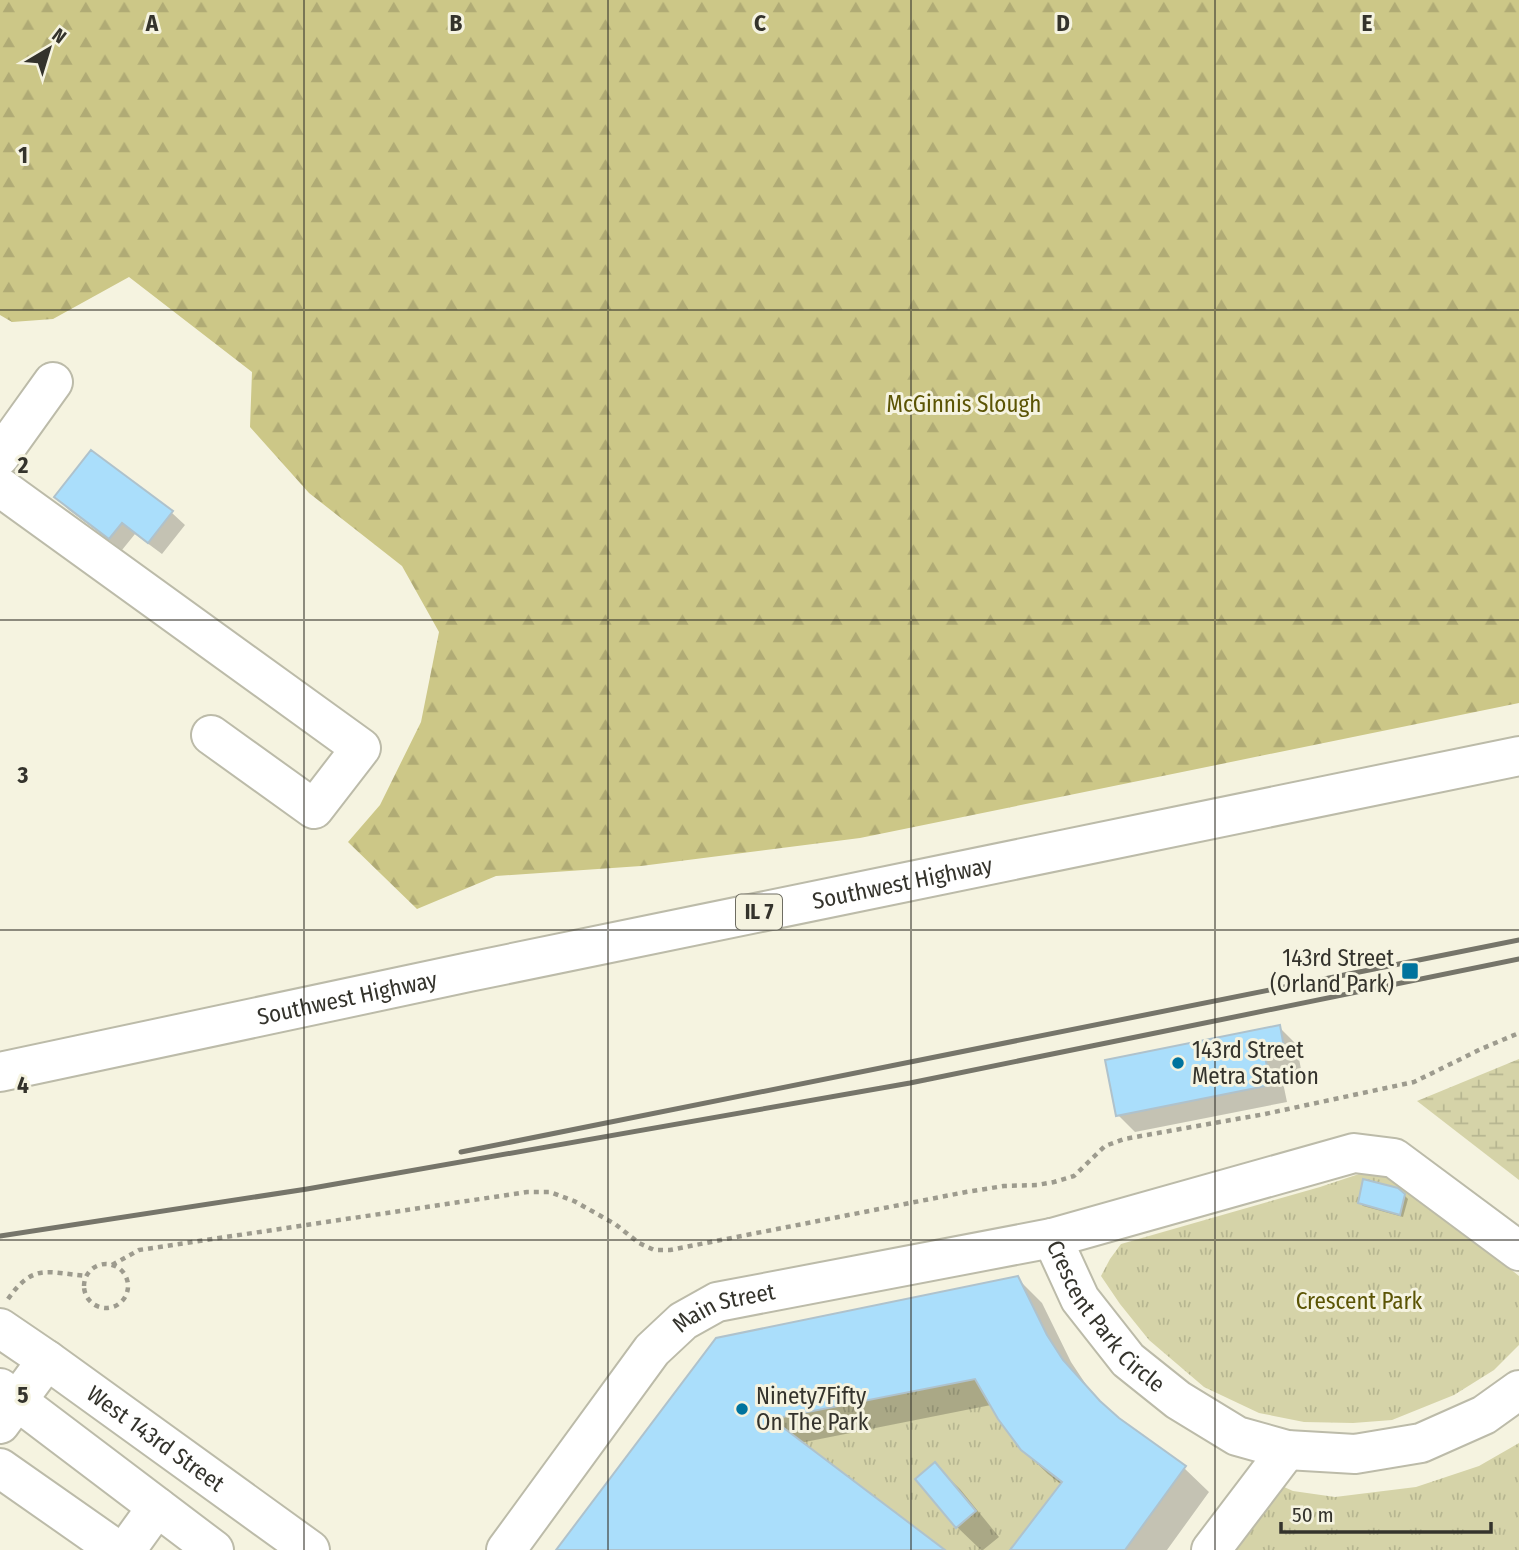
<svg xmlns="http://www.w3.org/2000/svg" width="1519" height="1550" font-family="'Fira Sans Condensed',sans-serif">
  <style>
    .grass { fill: url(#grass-tufts) }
    .forest { fill: url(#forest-firs) }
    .wetland { fill: url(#wetland-marsh) }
    .shadow { fill: #0003 }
    .building { fill: #aadefb; stroke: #afc2cc; stroke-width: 2 }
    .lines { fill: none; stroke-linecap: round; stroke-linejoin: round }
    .minor-casing { stroke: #bcbba9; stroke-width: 42 }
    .major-casing { stroke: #bcbba9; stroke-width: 42 }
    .path { stroke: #9d9b8e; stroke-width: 4.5; stroke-dasharray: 5 5; stroke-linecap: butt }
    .minor { stroke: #fff; stroke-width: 38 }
    .major { stroke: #fff; stroke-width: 38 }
    .rail { stroke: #76756a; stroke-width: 5 }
    .grid { fill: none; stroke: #34332c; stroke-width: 2; stroke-opacity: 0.55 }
    .poi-dot { fill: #00739d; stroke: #f5f3e0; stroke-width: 2.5 }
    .labels { text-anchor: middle; stroke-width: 6; stroke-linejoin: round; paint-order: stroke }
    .shield { fill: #f5f3e0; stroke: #6e6d62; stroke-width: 2 }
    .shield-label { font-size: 21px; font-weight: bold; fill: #34332c }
    .park-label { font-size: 23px; fill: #5b5404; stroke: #f5f3e0 }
    .street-label { font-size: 23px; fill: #34332c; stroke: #f5f3e0 }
    .poi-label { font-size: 23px; fill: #34332c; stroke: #f5f3e0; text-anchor: start }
    .grid-label { font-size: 23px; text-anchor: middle; font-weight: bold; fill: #34332c; stroke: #f5f3e0; stroke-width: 6; stroke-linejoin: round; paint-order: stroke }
  </style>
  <defs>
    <pattern id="grass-tufts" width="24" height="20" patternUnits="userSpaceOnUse" patternTransform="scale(1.75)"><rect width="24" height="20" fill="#d5d3a8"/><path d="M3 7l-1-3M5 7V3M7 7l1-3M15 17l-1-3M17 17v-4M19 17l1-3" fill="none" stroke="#b7b691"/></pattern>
    <pattern id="forest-firs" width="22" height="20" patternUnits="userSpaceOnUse" patternTransform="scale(1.75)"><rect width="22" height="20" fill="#ccc787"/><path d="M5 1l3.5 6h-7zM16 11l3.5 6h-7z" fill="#b0ab75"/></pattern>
    <pattern id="wetland-marsh" width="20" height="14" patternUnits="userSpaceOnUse" patternTransform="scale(1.75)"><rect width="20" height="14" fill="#d5d3a8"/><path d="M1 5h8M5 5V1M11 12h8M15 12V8" fill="none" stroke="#b7b691"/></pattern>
  </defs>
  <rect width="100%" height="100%" fill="#f5f3e0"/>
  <path class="grass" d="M1387 1173 1437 1210 1519 1276V1345L1494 1370 1454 1395 1392 1420 1353 1423 1304 1422 1259 1413 1204 1387 1149 1340 1120 1304 1101 1276 1110 1259 1121 1244 1320 1187 1359 1174Z
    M975 1379 998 1419 1021 1450 1062 1482 1010 1550H945L772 1419Z
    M1519 1443V1550H1224L1275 1483 1293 1491 1335 1497 1416 1487 1479 1466Z"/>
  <path class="forest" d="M0 0H1519V703L860 838 641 866 496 876 417 909 348 842 380 805 421 722 439 632 402 566 309 493 250 427 252 372 129 277 53 319 12 322 0 315Z"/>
  <path class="wetland" d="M1519 1059V1180L1417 1101Z"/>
  <path class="shadow" d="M91 452 172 513 185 525 162 554 135 534 122 550 69 510 56 497Z
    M1279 1027 1296 1044 1301 1069 1281 1073 1287 1102 1135 1132 1118 1115Z
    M1404 1195 1408 1199 1403 1217 1363 1206 1360 1203Z
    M1017 1278 1042 1303 1071 1362 1087 1386 1112 1414 1184 1468 1209 1492 1167 1550H1013L1062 1485 1048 1474 1022 1449 991 1405 800 1443 942 1550H558L717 1339Z
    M935 1465 960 1489 999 1537 983 1550H981L957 1527 918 1479Z"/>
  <path class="building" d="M91 450 173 511 148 543 122 523 109 539 54 497Z
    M1280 1025 1285 1053 1265 1057 1271 1085 1116 1116 1105 1060Z
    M1363 1179 1398 1188 1405 1194 1400 1215 1358 1203Z
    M1018 1276 1047 1335 1063 1360 1100 1401 1119 1418 1186 1466 1125 1550H1010L1062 1482 1021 1450 998 1419 975 1379 772 1419 945 1550H556L716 1338Z
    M935 1462 976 1511 956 1528 915 1479Z"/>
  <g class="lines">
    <g class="minor-casing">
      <g id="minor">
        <path d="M0 456 53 382"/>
        <path d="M0 487 361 748 314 809 211 735"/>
        <path id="s1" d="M1052 1238 1080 1299 1128 1360 1178 1400 1237 1436 1287 1450 1355 1454 1421 1443 1484 1415 1519 1390"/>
        <path d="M0 1424 47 1360"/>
        <path d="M0 1468 117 1550"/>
        <path d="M126 1550 157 1507"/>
        <path id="s2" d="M506 1550 652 1350 683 1321 717 1302 1052 1238 1354 1153 1394 1158 1519 1251"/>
        <path d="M1211 1550 1287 1450"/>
      </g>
    </g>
    <g class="major-casing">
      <g id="major">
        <path id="s3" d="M0 1072 469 972 1519 756"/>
        <path id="s4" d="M0 1328 47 1360 310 1550"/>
        <path d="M0 1388 214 1550"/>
      </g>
    </g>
    <path class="path" d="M84 1286a22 22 0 1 1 44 0a22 22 0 1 1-44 0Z
      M112 1265 139 1250 527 1192H550L574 1201 615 1224 639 1243 654 1250H670L966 1192 1004 1186 1037 1185 1054 1182 1074 1176 1105 1146 1124 1139 1265 1114 1414 1082 1481 1049 1519 1033
      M8 1299C34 1262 48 1273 87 1276"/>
    <use href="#minor" class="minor"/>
    <use href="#major" class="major"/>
    <path class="rail" d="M461 1152 1519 940
      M0 1236 307 1189 910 1083 1519 959"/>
  </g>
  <path class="grid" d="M304 0V1550M608 0V1550M911 0V1550M1215 0V1550M0 310H1519M0 620H1519M0 930H1519M0 1240H1519"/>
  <g class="poi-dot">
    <rect x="1401" y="962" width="18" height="18" rx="3.5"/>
    <circle cx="1178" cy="1063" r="7"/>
    <circle cx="742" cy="1409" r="7"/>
  </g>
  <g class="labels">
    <rect class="shield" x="736" y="894.5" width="46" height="35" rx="5"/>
    <g class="shield-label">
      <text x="759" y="919">IL 7</text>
    </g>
    <g class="park-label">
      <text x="964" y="412">McGinnis Slough</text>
      <text x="1359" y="1309">Crescent Park</text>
    </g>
    <g class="street-label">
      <text dy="8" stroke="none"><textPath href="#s3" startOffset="922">Southwest Highway</textPath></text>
      <text dy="8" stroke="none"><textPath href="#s3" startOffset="355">Southwest Highway</textPath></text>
      <text dy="8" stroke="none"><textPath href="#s2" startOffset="334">Main Street</textPath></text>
      <text dy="8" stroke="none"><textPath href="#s1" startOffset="96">Crescent Park Circle</textPath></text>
      <text dy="8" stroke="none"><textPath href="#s4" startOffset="191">West 143rd Street</textPath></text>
    </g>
    <g class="poi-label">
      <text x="1394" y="966" text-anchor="end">143rd Street<tspan x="1394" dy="26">(Orland Park)</tspan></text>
      <text x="1192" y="1058">143rd Street<tspan x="1192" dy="26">Metra Station</tspan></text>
      <text x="756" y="1404">Ninety7Fifty<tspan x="756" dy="26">On The Park</tspan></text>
    </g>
  </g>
  <g class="grid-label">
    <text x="152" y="31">A</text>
    <text x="456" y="31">B</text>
    <text x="760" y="31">C</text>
    <text x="1063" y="31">D</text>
    <text x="1367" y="31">E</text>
    <text x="23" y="163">1</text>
    <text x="23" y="473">2</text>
    <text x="23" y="783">3</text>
    <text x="23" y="1093">4</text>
    <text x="23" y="1403">5</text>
  </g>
  <g transform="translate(49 49) rotate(38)" stroke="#f5f3e0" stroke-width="5" paint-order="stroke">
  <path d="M0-5L12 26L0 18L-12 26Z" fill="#34332c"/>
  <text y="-10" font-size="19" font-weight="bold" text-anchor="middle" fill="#34332c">N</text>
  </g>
  <path d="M1281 1522v10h210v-10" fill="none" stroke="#34332c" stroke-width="3.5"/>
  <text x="1292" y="1522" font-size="21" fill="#34332c" stroke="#f5f3e0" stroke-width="5" paint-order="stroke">50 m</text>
</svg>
